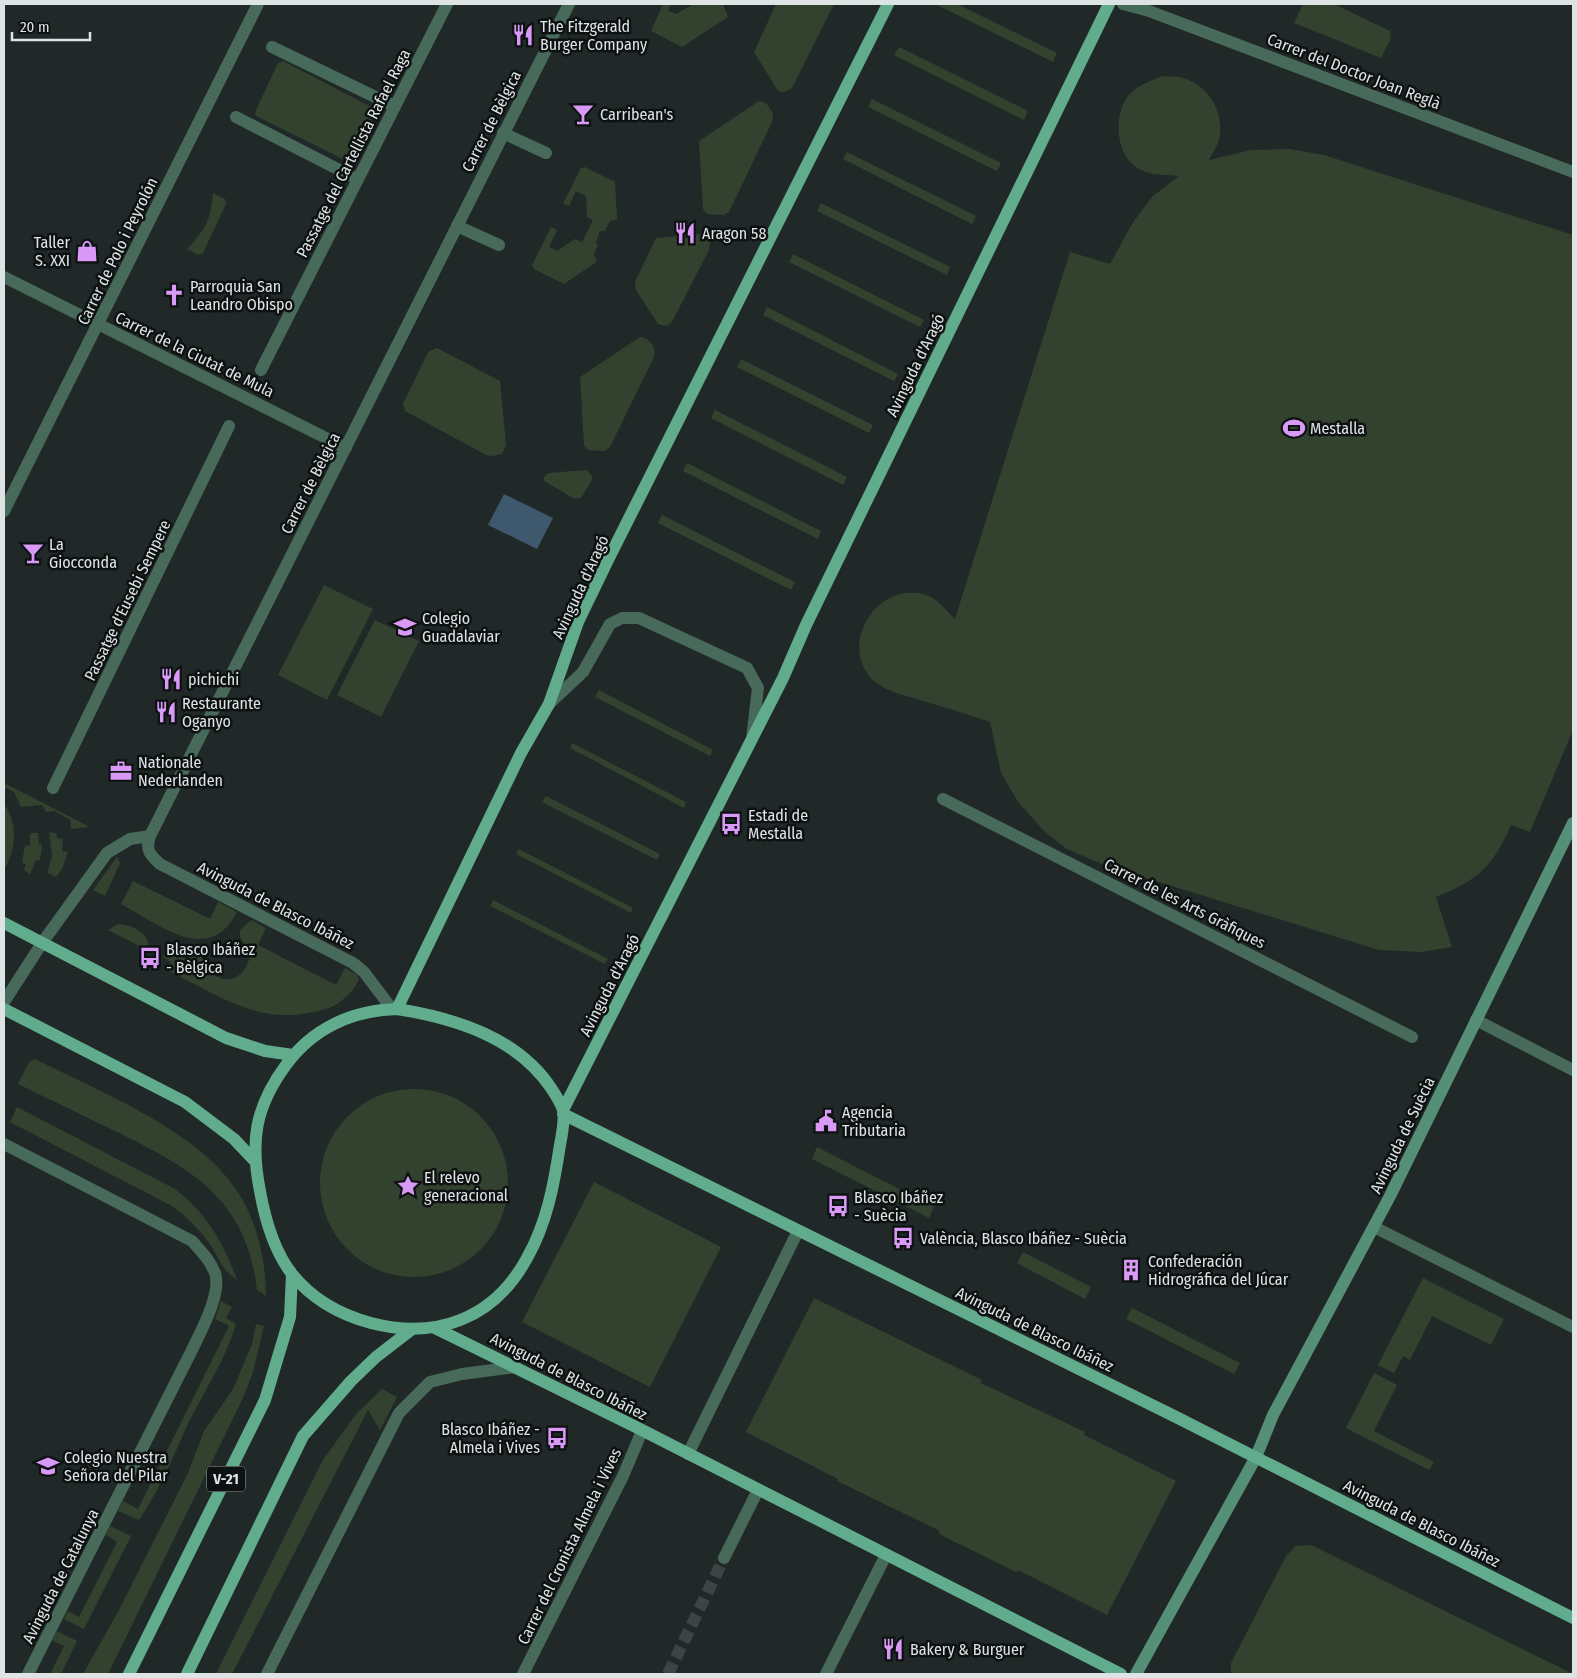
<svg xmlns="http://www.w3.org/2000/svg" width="1577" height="1678" font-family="'Fira Sans Condensed',sans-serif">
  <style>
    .green { fill: #32422f }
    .water { fill: #3e596d }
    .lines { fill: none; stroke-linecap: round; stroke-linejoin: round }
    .street-tunnel { stroke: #3c4544; stroke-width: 12; stroke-dasharray: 12 6; stroke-linecap: butt }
    .lane { stroke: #476a5a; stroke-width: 12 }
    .street { stroke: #476a5a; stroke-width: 12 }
    .secondary { stroke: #568f77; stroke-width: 12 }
    .primary { stroke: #60ac8d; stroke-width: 12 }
    .labels { text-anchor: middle; stroke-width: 5; stroke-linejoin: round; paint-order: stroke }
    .shield { fill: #0d1111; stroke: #9fa4a4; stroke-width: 1 }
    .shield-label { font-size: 15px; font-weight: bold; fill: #dee3e3 }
    .poi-label { font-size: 16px; fill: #dee3e3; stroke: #0d1111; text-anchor: start }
    .street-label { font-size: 16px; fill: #dee3e3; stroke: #0d1111 }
  </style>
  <rect width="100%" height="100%" fill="#202928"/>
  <path class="green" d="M663 4H671L668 11 676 14 694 4H723L728 17 682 47 651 31Z
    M776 4H834L792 88 785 92 778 91 754 52Z
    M935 4H957L1057 53 1053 62Z
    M1303 4H1334L1390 31 1391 38 1381 58 1294 23Z
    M899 47 1028 111 1024 120 894 55Z
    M283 61 377 110 351 163 256 116 255 112 278 63Z
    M1163 76C1170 77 1179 76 1186 79 1210 87 1225 115 1219 139 1218 146 1212 153 1209 160L1251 150 1289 149 1324 155 1573 235V730L1530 832 1511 825C1493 866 1479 880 1436 897L1452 947 1421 952 1379 950 1104 865 1067 849 1045 832 1018 802 1001 773 990 722C967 714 944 707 920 700 907 696 893 693 881 686 834 657 870 582 923 594 938 598 945 610 955 619L1070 252 1110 264 1133 222 1153 196 1179 176C1163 174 1153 177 1138 168 1115 156 1113 113 1129 95 1138 85 1150 81 1163 76Z
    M872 99 1001 163 997 171 868 107Z
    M759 101 766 103 773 113 772 122 729 212 724 215 707 214 703 209 699 141Z
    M847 152 976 216 972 224 843 159Z
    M585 167 615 182 617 219 610 221 605 231H600L596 242 598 245 594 254 597 260 595 263 564 284 534 269 532 265 551 227 557 230 549 247 557 251 575 239 582 242 593 220 587 217 586 196 576 191 569 206 563 204 581 168Z
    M213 193 225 199 226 204 203 253 198 255 187 249C205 230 211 220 213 193Z
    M821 203 950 267 947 275 817 211Z
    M702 234 710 240 709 250 672 322 666 326 658 324 636 290 635 282 656 238Z
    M793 254 924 320 920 327 789 262Z
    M767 307 898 374 894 381 763 315Z
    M640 337C650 337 657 349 654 357L610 447 605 451 588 450 584 445 580 377Z
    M437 348 500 381 506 445 502 454 492 456 486 455 405 411 403 404 428 352Z
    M741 359 873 425 869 433 737 367Z
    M715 410 847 477 843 485 711 418Z
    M687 463 821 531 818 539 683 471Z
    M587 470 593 478 581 498 575 499 544 481V477L548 473Z
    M662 515 795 582 791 590 658 523Z
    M324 585 373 609 327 700 278 675Z
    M375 620 419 641 381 717 337 695Z
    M599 690 713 750 710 756 595 697Z
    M572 743 686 802 684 808 570 748Z
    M4 783 90 827 71 829 70 820 55 811 46 812 42 805 21 807 14 792 7 788 4 790Z
    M546 796 660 854 657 860 542 802Z
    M4 804C18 823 16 846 6 867L4 865Z
    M49 832 56 833 57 838 63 839 62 851 68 852 62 869 56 877 47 873 52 856Z
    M30 833H38L39 844 42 845 40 861 36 860 30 874 24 870 26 864 22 863 25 845 30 846Z
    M519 849 633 908 631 913 516 854Z
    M117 857 120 863 105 896 93 890Z
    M133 881 210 919 218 902 237 912C209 967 158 924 121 904Z
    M493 900 608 959 605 964 490 906Z
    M251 920 266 928 258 945 336 985 345 968 357 975 359 980C348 999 335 1008 314 1012 256 1025 217 994 167 970L171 962 162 957C174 950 192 944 202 958 206 964 207 970 213 974 230 987 246 975 250 956L240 937V930Z
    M118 924C134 925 150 933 149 951L108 930Z
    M35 1059C98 1091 195 1129 235 1188 256 1217 266 1260 266 1296L257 1290C247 1199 192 1169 117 1132 84 1116 51 1100 18 1084L29 1062Z
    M320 1183a94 94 0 1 1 188 0a94 94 0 1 1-188 0Z
    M17 1107 175 1189C205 1211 225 1245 237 1280 222 1271 219 1257 209 1243 199 1229 186 1216 172 1206L10 1122Z
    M817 1147 934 1207 929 1218 812 1159Z
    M594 1182 721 1247 650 1387 522 1322Z
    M1023 1252 1091 1287 1085 1299 1017 1263Z
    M1423 1278 1504 1319 1491 1345 1432 1316 1410 1360 1403 1356 1394 1373 1378 1365Z
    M814 1298 982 1380 981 1383 1085 1432 1084 1435 1176 1481 1107 1615 1018 1570 1016 1572 939 1534 940 1531 837 1481 838 1479 746 1432Z
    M221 1301 232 1307 226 1318 236 1324C225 1362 203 1392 186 1428 172 1460 159 1490 139 1520L118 1511 123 1501 138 1509 229 1326 215 1319Z
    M1132 1308 1240 1363 1234 1374 1126 1319Z
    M256 1324 264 1326 253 1372 243 1398 108 1674H83L119 1610 188 1473 204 1431 233 1389 252 1344Z
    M1374 1373 1397 1385 1374 1431 1434 1462 1429 1470 1346 1428Z
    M382 1389 397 1397 380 1430 368 1410 232 1674H216L323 1460 356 1414Z
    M110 1526 131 1536 84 1629 64 1619 68 1611 79 1617 117 1542 106 1535Z
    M1311 1545 1573 1674H1231V1663L1286 1556 1296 1546Z
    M57 1631 77 1641 61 1674H50L64 1646 52 1640Z"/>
  <path class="water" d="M504 494 553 518 537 549 488 525Z"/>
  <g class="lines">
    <path class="street-tunnel" d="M668 1674 724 1558"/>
    <path class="lane" d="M503 133 546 153
      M457 226 499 245
      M549 704 583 672 610 624 622 618H639L747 668 758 688 752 739"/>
    <path class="street" d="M1123 4 1149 11 1573 172
      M272 47 394 106
      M236 117 357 179
      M4 277 346 448
      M261 370 447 4
      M4 511 258 4
      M53 788 229 426
      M943 799 1412 1037
      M150 836C145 850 150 855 160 864L353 963 364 972 392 1009
      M4 1002 42 943 107 853 130 839 150 836 569 4
      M1476 1020 1573 1070
      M4 1144 192 1241C201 1251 210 1260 215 1273 222 1293 201 1331 192 1350L28 1674
      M1374 1227 1573 1327
      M688 1454 798 1231
      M724 1558 758 1490
      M267 1674 399 1413 430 1382 462 1374 516 1367
      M523 1674 623 1476 642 1431
      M826 1674 886 1555"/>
    <path class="secondary" d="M1136 1674 1256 1457 1273 1415 1390 1196 1573 823"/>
    <path class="primary" d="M4 923 226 1038 265 1051 293 1055
      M4 1009 185 1102 234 1139 254 1160
      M397 1009 521 753 549 704 578 622 609 558 888 4
      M397 1009C454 1018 517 1037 551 1088 555 1094 561 1103 563 1110 565 1120 562 1135 560 1145 554 1184 547 1223 527 1258 494 1319 436 1340 371 1323 341 1315 312 1299 292 1274 274 1251 265 1219 260 1191 250 1141 255 1107 286 1065 312 1029 352 1010 397 1009Z
      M563 1110 783 678 806 625 1109 4
      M563 1114 1176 1417 1573 1618
      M435 1328 634 1426 1121 1674
      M129 1674 265 1400 290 1317 292 1274
      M187 1674 303 1436 351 1381 376 1357 411 1330"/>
  </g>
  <defs>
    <g id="restaurant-bare" transform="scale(1.725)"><path d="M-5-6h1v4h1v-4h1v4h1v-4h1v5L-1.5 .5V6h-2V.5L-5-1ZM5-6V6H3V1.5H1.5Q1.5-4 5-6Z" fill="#d99af7" stroke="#0d1111" stroke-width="2.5" paint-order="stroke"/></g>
    <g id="bar-bare" transform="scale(1.725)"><path d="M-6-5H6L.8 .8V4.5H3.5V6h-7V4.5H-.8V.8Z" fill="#d99af7" stroke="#0d1111" stroke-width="2.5" paint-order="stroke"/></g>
    <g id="shop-bare" transform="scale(1.725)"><path d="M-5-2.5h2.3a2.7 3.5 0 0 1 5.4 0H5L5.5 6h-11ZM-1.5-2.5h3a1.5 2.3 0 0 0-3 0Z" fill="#d99af7" stroke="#0d1111" stroke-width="2.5" paint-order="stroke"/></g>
    <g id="church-bare" transform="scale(1.725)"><path d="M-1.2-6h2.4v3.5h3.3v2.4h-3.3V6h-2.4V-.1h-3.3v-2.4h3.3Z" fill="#d99af7" stroke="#0d1111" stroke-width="2.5" paint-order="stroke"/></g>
    <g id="stadium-bare" transform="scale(1.725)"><path d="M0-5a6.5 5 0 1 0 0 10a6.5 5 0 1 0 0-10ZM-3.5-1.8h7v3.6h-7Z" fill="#d99af7" stroke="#0d1111" stroke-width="2.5" paint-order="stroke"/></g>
    <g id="school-bare" transform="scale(1.725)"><path d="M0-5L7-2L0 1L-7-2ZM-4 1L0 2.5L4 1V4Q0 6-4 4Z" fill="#d99af7" stroke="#0d1111" stroke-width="2.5" paint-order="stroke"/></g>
    <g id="office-bare" transform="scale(1.725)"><path d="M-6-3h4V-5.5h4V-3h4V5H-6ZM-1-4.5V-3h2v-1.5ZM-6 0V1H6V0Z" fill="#d99af7" stroke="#0d1111" stroke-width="2.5" paint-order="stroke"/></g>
    <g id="bus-bare" transform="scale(1.725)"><path d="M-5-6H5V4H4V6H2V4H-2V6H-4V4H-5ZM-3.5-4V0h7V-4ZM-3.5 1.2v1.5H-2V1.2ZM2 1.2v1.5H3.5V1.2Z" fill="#d99af7" stroke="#0d1111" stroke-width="2.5" paint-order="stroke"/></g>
    <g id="civic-bare" transform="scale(1.725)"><path d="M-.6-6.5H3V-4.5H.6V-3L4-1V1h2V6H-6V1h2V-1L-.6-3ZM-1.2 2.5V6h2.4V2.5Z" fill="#d99af7" stroke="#0d1111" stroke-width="2.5" paint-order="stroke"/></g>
    <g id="sight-bare" transform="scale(1.725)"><path d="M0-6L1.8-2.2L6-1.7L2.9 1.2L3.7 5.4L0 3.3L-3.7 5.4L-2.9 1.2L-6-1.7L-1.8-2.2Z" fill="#d99af7" stroke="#0d1111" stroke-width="2.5" paint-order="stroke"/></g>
    <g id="building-bare" transform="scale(1.725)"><path d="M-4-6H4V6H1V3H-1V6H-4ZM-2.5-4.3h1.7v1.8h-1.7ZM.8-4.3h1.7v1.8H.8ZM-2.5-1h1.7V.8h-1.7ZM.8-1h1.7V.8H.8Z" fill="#d99af7" stroke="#0d1111" stroke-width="2.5" paint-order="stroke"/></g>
  </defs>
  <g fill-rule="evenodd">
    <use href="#restaurant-bare" x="523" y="35"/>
    <use href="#bar-bare" x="583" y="114"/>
    <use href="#restaurant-bare" x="685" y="233"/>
    <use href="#shop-bare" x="87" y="251"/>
    <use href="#church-bare" x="174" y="295"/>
    <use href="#stadium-bare" x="1294" y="428"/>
    <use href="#bar-bare" x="33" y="553"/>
    <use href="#school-bare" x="405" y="627"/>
    <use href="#restaurant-bare" x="171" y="679"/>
    <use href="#restaurant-bare" x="166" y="712"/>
    <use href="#office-bare" x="121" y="771"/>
    <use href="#bus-bare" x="731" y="824"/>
    <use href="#bus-bare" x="150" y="958"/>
    <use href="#civic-bare" x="826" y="1121"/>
    <use href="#sight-bare" x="408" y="1186"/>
    <use href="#bus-bare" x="838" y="1206"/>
    <use href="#bus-bare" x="903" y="1238"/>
    <use href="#building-bare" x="1131" y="1270"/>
    <use href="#bus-bare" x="557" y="1438"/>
    <use href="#school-bare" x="48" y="1466"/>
    <use href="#restaurant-bare" x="893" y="1649"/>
  </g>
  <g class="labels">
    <rect class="shield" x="207" y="1466.5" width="38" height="25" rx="4"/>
    <g class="shield-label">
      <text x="226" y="1484">V-21</text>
    </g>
    <g class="poi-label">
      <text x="540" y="32">The Fitzgerald<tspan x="540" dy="18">Burger Company</tspan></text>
      <text x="600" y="120">Carribean's</text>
      <text x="702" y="239">Aragon 58</text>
      <text x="70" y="248" text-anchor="end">Taller<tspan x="70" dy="18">S. XXI</tspan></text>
      <text x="190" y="292">Parroquia San<tspan x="190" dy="18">Leandro Obispo</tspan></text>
      <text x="1310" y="434">Mestalla</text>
      <text x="49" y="550">La<tspan x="49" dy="18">Giocconda</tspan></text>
      <text x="422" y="624">Colegio<tspan x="422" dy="18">Guadalaviar</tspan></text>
      <text x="188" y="685">pichichi</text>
      <text x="182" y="709">Restaurante<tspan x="182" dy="18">Oganyo</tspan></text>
      <text x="138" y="768">Nationale<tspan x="138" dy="18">Nederlanden</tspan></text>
      <text x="748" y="821">Estadi de<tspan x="748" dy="18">Mestalla</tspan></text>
      <text x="166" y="955">Blasco Ibáñez<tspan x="166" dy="18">- Bèlgica</tspan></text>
      <text x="842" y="1118">Agencia<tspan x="842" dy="18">Tributaria</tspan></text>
      <text x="424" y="1183">El relevo<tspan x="424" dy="18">generacional</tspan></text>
      <text x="854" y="1203">Blasco Ibáñez<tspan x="854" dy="18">- Suècia</tspan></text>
      <text x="920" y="1244">València, Blasco Ibáñez - Suècia</text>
      <text x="1148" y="1267">Confederación<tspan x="1148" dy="18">Hidrográfica del Júcar</tspan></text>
      <text x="540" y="1435" text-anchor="end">Blasco Ibáñez -<tspan x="540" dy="18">Almela i Vives</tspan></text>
      <text x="64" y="1463">Colegio Nuestra<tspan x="64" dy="18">Señora del Pilar</tspan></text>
      <text x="910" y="1655">Bakery &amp; Burguer</text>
    </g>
    <g class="street-label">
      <text transform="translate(1354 71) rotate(21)" y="6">Carrer del Doctor Joan Reglà</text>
      <text transform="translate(491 121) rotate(-63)" y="6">Carrer de Bèlgica</text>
      <text transform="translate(353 153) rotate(-63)" y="6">Passatge del Cartellista Rafael Raga</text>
      <text transform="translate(117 251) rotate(-64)" y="6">Carrer de Polo i Peyrolón</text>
      <text transform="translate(195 354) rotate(26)" y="6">Carrer de la Ciutat de Mula</text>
      <text transform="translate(915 365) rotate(-64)" y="6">Avinguda d'Aragó</text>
      <text transform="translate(310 483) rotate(-63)" y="6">Carrer de Bèlgica</text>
      <text transform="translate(580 587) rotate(-65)" y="6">Avinguda d'Aragó</text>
      <text transform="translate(127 600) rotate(-64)" y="6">Passatge d'Eusebi Sempere</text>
      <text transform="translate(1185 903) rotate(27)" y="6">Carrer de les Arts Gràfiques</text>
      <text transform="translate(276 905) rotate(27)" y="6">Avinguda de Blasco Ibáñez</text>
      <text transform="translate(609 985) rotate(-63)" y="6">Avinguda d'Aragó</text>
      <text transform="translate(1402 1135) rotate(-64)" y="6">Avinguda de Suècia</text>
      <text transform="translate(1035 1329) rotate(26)" y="6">Avinguda de Blasco Ibáñez</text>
      <text transform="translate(569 1376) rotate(27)" y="6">Avinguda de Blasco Ibáñez</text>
      <text transform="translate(1422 1523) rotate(27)" y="6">Avinguda de Blasco Ibáñez</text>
      <text transform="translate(569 1546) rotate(-64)" y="6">Carrer del Cronista Almela i Vives</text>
      <text transform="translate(60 1576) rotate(-63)" y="6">Avinguda de Catalunya</text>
    </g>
  </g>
  <rect width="1577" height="1678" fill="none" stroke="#dee3e3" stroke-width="10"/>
  <path d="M12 32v8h78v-8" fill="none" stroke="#dee3e3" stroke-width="2.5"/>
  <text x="20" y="32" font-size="15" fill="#dee3e3" stroke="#0d1111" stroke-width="4" paint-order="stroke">20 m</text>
</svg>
